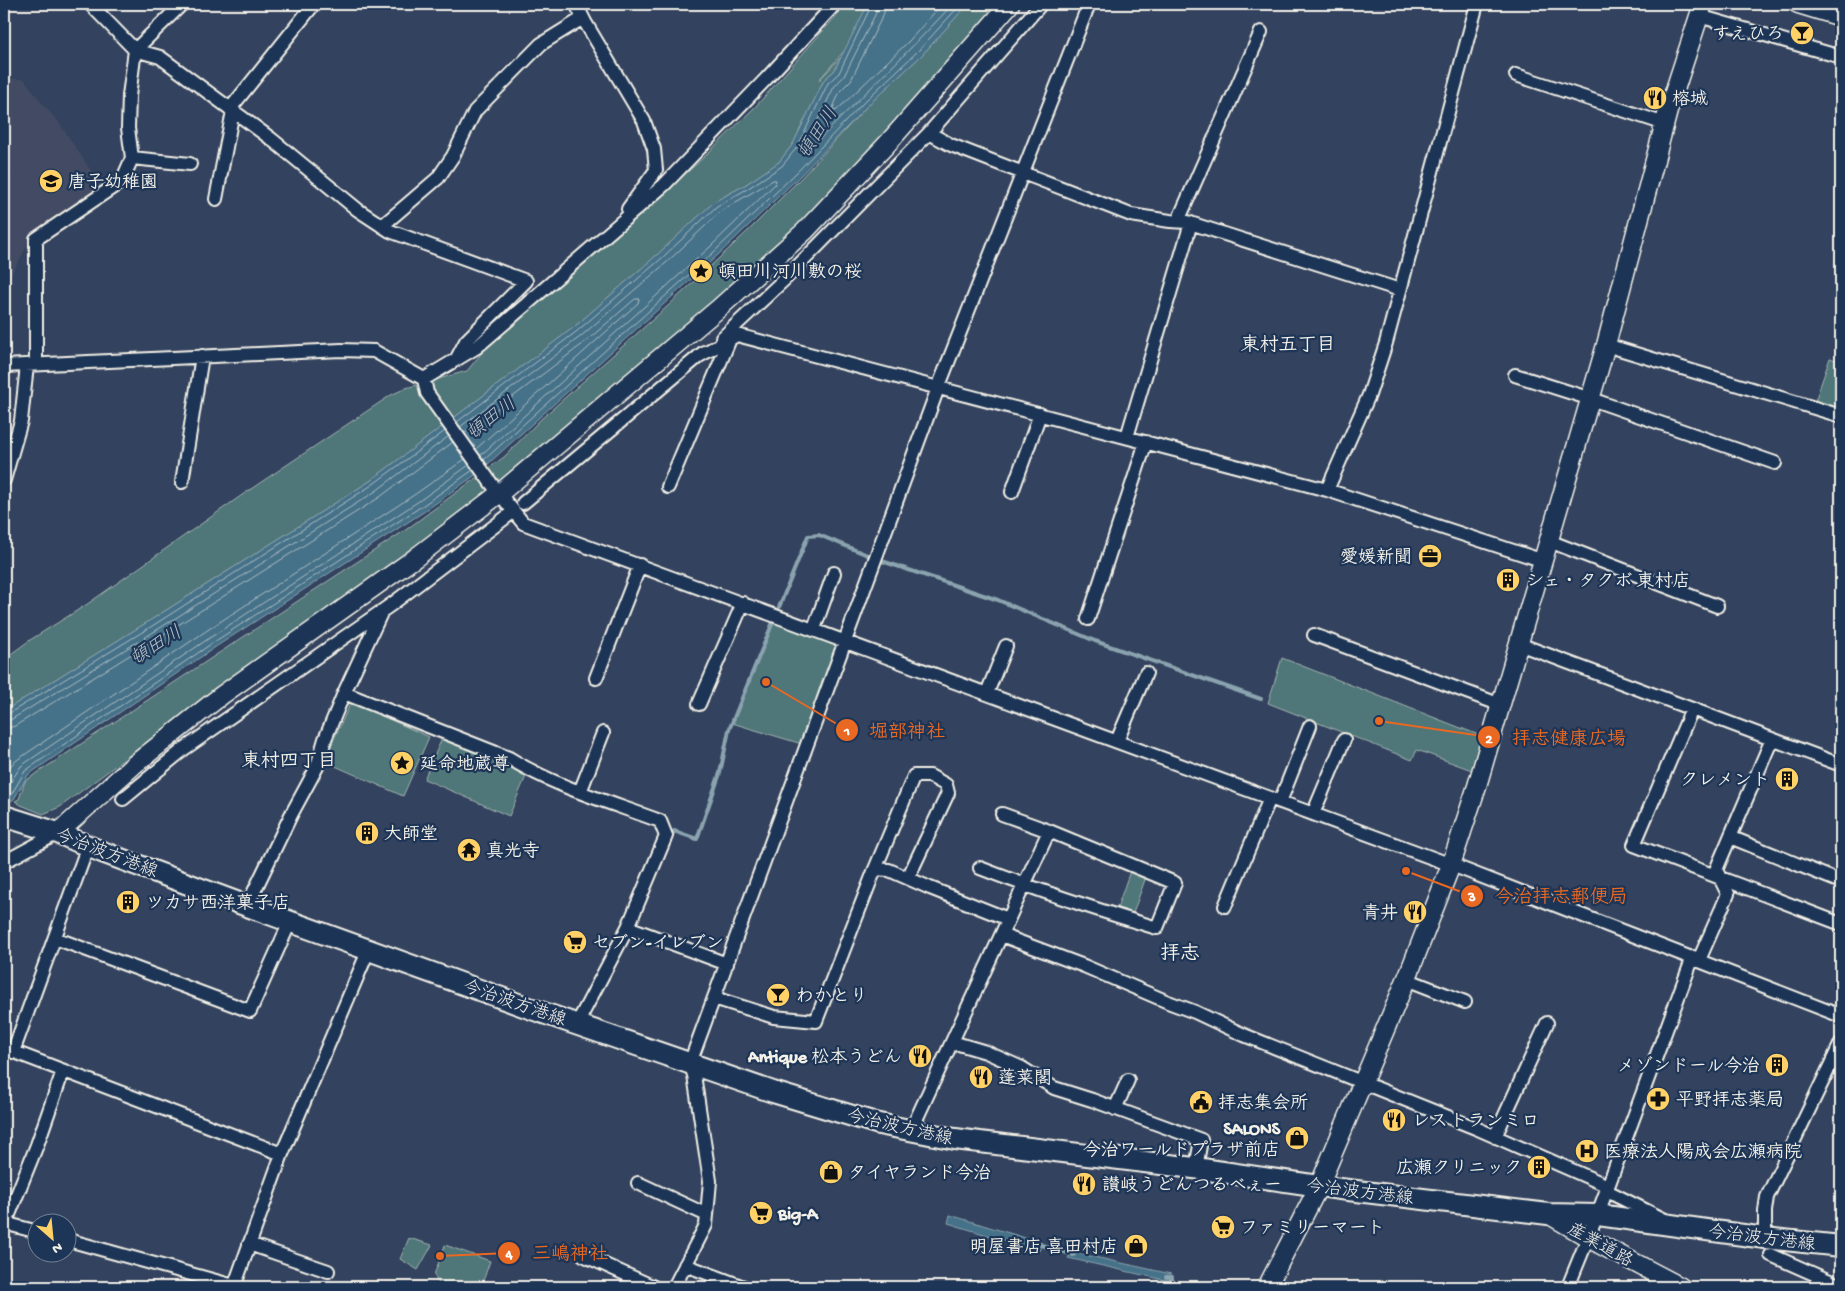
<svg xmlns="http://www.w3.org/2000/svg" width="1845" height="1291" font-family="'Gochi Hand','Klee One',sans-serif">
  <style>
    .built { fill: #424c63 }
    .green { fill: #507679; stroke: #a2b4b0 }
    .water { fill: #457189; stroke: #8ba4af }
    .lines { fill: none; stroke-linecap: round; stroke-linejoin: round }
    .shore { stroke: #aebec2; stroke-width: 1 }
    .stream { stroke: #8ba4af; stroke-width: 4 }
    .street-casing { stroke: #f4f1e8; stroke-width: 16 }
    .secondary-casing { stroke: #f4f1e8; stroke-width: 21 }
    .primary-casing { stroke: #f4f1e8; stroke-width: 24 }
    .street { stroke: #1d3557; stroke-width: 12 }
    .secondary { stroke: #1d3557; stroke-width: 18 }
    .primary { stroke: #1d3557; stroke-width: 20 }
    .labels { text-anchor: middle; stroke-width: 4.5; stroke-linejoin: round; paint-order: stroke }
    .poi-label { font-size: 18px; font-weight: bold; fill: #f4f1e8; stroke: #1d3557; text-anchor: start }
    .street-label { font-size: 18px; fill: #f4f1e8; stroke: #1d3557 }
    .water-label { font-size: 19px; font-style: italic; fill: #b7c4c7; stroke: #1d3557 }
    .neighbourhood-label { font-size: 19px; font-weight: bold; fill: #f4f1e8; stroke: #1d3557 }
    .quarter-label { font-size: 20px; font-weight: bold; fill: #f4f1e8; stroke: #1d3557 }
    .leader { fill: none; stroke: #e96822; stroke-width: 2 }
    .callout-dot { fill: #e96822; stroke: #1d3557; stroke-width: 2 }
    .mark-label { font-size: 15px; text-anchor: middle; font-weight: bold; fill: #fff }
    .callout-label { font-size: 19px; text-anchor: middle; font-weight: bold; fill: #e96822; stroke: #1d3557; stroke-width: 4.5; stroke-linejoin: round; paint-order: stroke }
  </style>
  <rect width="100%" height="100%" fill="#33425e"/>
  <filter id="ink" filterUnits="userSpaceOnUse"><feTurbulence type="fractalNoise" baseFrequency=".02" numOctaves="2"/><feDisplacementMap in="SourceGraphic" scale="10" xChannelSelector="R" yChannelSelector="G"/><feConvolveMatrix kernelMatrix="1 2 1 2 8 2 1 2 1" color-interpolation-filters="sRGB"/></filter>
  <g filter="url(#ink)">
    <path class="built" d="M4 79H24L45 107 58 121 103 189 36 235 28 234 27 246 9 279 4 282V172H11L4 160Z"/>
    <path class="green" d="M847 4H882L866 26 818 81 842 56 834 71 824 80 793 144 779 162 745 185 714 202 658 254 573 328 370 481 146 623 4 711V659L30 640 86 605 245 493 391 395 406 388 467 371 488 345 605 246 702 159 756 106Z
      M968 4H1000L914 103 781 243 629 377 457 520 178 719 60 807 43 814 21 805 15 801 19 799 25 781 407 529 504 457 541 419 669 305 751 228 802 177 868 105 922 55Z
      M1830 358 1841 362V416L1813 407Z
      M775 619 840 642 802 744 732 723Z
      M1282 658 1489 739 1480 773 1417 750 1412 760 1268 703Z
      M351 702 429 737 403 796 324 761Z
      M444 734 501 758 511 767 527 774 509 816 424 779Z
      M1131 868 1147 874 1132 916 1116 911Z
      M409 1238 432 1245 418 1270 400 1259Z
      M445 1245 490 1261 481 1287H437L438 1283 434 1275Z"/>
    <path class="water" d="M868 4H968L922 55 868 105 801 175 718 255 478 473 425 511 217 646 28 775 14 799 4 805V711L146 623 370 481 573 328 658 254 714 202 745 185 779 162 793 144 824 80 834 71Z
      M950 1215 1042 1243 1039 1251 948 1223Z
      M1072 1252 1171 1274 1169 1281 1068 1258Z"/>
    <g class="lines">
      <path class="shore" d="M878 4 877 11 844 76 834 87 803 150 804 153 807 152C855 102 906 55 953 4
        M885 4 884 13 851 80 840 91 833 108 834 111 837 110 909 41 942 4
        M457 422 576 332 662 258 717 206 747 189 782 166 798 146 828 83 839 73 872 4
        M460 427 580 337 666 263 721 211 773 180H776L775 184 710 247 481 455
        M465 433 584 343 635 299H639L638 303 476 449
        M484 460 714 252 797 172 865 101 918 51 961 4
        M4 715 8 714 149 628 372 485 445 431
        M4 721 12 719 152 633 376 491 449 436
        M4 729 15 726 156 639 380 497 453 442
        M4 779 11 765 17 760 206 631 414 495 465 459
        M4 792 21 766 211 637 419 501 469 465
        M4 799 11 795 25 771 214 642 422 506 473 470"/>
      <path class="stream" d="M671 838 674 831 697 839 720 773 729 730 808 536 819 535 882 561 998 600 1095 641 1261 699
        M1038 1244 1074 1255
        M1166 1277H1172V1287"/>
      <g class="street-casing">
        <path id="street" d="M90 4 135 50 160 57 270 138 358 210 390 231 526 281 466 341 457 358
          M576 4 585 22 644 121 654 149 656 170 628 209
          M1699 16 1841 57
          M1516 75 1665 124
          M230 109 314 4
          M929 133 951 145 1131 215 1170 221 1187 222 1400 290
          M132 158 190 164
          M216 199 233 111
          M1178 221 1261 32
          M382 226 438 178 453 156 475 111 541 44 583 18
          M722 338 787 277 929 133 1041 4
          M1606 345 1841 416
          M699 356 737 335 1327 490 1544 561
          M36 364V239L122 181 132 158 128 128 129 96 135 50 182 4
          M4 366 341 350 374 351 424 379 427 393 491 483 523 523 1457 867 1841 1016
          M1515 375 1591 399 1775 463
          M424 379 477 347 664 185 766 79 835 4
          M1127 437 1191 223
          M4 480 21 421 27 365
          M182 482 202 356
          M668 487 730 339
          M1327 490 1369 395 1386 343 1477 4
          M1012 492 1040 414
          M523 503 704 352
          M1549 541 1717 606
          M1088 619 1146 442
          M814 629 834 573
          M1314 635 1501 705
          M1519 644 1841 765
          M596 678 640 565
          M344 693 509 758C555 787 609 802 660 821L666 836 628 927
          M987 693 1006 646
          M699 704 743 603
          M1692 709 1634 845 1841 924
          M1117 741 1146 673
          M580 792 603 733
          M123 799 184 749 392 604 509 515
          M1280 802 1310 726
          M1002 814 1049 831
          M1313 814 1344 740
          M1730 837 1841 882
          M4 862 58 833
          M875 869 914 776H930L946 785 948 793 908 878
          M247 906 291 815 317 767 325 739 344 693 382 611
          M1225 906 1270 798
          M1001 935 1084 966 1168 1002 1195 1012 1244 1035 1478 1129 1608 1186
          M55 938 250 1011 290 922
          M1699 960 1728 894 1716 870 1772 739
          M1406 979 1465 1002
          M714 998 774 1017 816 1021 875 869 889 870 930 888 1008 919
          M577 1024 628 927 727 964
          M952 1042 986 1052 1022 1068 1054 1088 1092 1100 1201 1140 1196 1168
          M4 1048 282 1154
          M13 1052 88 846
          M1115 1109 1128 1080
          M912 1131 915 1122 1049 831 1175 883 1157 928C1097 910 1039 891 980 868
          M1495 1137 1547 1023
          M638 1183 707 1215
          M1607 1191 1667 1221
          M4 1223 38 1232
          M4 1227 37 1145 63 1071
          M1765 1238V1211L1767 1197 1841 1043
          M68 1240 234 1286
          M249 1244 328 1271
          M583 1255 654 1287
          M1771 1255 1841 1286
          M685 1265 744 1287
          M234 1287 282 1154 369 949
          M674 1287 706 1225 707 1215 710 1181 694 1075 690 1063 938 388 1089 4
          M1568 1287 1600 1208 1693 957"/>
      </g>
      <g class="secondary-casing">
        <path id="secondary" d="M1798 4 1841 17
          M58 833 135 764 222 695 415 558 500 493 718 309 805 231 888 143 1010 4
          M1548 1214 1601 1245 1681 1287
          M1267 1287 1319 1186 1409 973 1451 865 1477 786 1606 345 1668 111 1703 4"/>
      </g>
      <g class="primary-casing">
        <path id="primary" d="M4 816 58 833 102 852 247 906 532 1009 773 1092 879 1124 955 1139 1202 1169 1340 1189 1548 1214 1598 1215 1765 1238 1841 1246"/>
      </g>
      <use href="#street" class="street"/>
      <use href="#secondary" class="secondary"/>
      <use href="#primary" class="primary"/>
    </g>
  </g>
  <defs>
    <g id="bar-disc" transform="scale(1.25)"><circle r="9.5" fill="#ffd166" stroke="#1d3557"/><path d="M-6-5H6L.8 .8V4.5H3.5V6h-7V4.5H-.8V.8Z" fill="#111"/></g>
    <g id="restaurant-disc" transform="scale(1.25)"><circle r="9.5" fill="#ffd166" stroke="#1d3557"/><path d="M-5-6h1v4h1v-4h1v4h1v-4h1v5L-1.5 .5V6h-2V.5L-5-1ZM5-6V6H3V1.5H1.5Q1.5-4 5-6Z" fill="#111"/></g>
    <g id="school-disc" transform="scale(1.25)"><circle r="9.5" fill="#ffd166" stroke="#1d3557"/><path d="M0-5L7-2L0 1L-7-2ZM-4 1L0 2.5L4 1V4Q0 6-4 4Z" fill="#111"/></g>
    <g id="sight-disc" transform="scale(1.25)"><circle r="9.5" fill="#ffd166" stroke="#1d3557"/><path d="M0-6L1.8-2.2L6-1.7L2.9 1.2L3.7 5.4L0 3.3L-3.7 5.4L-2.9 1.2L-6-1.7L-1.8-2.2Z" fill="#111"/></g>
    <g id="office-disc" transform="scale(1.25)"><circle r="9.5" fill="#ffd166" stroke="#1d3557"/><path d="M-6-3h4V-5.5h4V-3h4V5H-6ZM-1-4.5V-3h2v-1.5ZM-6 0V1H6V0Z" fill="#111"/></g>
    <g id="building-disc" transform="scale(1.25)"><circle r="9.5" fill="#ffd166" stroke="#1d3557"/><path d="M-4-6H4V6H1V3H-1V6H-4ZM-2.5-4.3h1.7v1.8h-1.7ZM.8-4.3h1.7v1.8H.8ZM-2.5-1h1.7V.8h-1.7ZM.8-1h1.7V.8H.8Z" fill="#111"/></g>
    <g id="temple-disc" transform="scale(1.25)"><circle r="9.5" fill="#ffd166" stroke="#1d3557"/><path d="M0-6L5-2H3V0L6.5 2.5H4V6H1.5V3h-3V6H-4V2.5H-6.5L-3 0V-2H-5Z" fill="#111"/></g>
    <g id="supermarket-disc" transform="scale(1.25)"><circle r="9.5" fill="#ffd166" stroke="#1d3557"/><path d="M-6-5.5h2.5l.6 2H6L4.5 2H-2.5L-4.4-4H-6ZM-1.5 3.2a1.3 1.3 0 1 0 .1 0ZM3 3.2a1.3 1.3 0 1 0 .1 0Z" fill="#111"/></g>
    <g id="pharmacy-disc" transform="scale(1.25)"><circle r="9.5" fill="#ffd166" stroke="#1d3557"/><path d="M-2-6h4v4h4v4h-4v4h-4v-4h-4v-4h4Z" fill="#111"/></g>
    <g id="civic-disc" transform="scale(1.25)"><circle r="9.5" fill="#ffd166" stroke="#1d3557"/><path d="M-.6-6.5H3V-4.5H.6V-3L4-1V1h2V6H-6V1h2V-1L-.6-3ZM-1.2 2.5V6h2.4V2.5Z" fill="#111"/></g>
    <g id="shop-disc" transform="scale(1.25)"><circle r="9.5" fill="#ffd166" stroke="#1d3557"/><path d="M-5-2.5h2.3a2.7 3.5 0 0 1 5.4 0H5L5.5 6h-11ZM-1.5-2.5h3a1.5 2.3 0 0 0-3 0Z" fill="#111"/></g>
    <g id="hospital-disc" transform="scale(1.25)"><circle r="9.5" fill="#ffd166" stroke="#1d3557"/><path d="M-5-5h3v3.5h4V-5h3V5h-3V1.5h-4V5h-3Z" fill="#111"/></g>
  </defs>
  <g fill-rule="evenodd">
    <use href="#bar-disc" x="1802" y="33"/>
    <use href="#restaurant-disc" x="1655" y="98"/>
    <use href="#school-disc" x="51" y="181"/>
    <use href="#sight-disc" x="701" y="271"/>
    <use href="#office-disc" x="1430" y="556"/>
    <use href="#building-disc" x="1508" y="580"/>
    <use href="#sight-disc" x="402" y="763"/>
    <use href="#building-disc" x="1787" y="779"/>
    <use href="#building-disc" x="367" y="833"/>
    <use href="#temple-disc" x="469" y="850"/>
    <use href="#building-disc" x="128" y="902"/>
    <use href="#restaurant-disc" x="1415" y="912"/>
    <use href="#supermarket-disc" x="575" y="942"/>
    <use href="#bar-disc" x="778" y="995"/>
    <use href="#restaurant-disc" x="920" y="1056"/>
    <use href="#building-disc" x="1777" y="1065"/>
    <use href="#restaurant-disc" x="981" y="1077"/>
    <use href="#pharmacy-disc" x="1658" y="1099"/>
    <use href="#civic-disc" x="1201" y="1102"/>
    <use href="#restaurant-disc" x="1394" y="1120"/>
    <use href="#shop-disc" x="1297" y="1138"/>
    <use href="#hospital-disc" x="1587" y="1151"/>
    <use href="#building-disc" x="1539" y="1167"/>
    <use href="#shop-disc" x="831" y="1172"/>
    <use href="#restaurant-disc" x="1084" y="1184"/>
    <use href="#supermarket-disc" x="761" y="1213"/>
    <use href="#supermarket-disc" x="1223" y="1227"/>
    <use href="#shop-disc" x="1136" y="1246"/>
  </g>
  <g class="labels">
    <g class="poi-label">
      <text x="1784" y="39" text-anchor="end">すえひろ</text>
      <text x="1672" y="104">榕城</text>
      <text x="68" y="187">唐子幼稚園</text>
      <text x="718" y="277">頓田川河川敷の桜</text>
      <text x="1412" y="562" text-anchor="end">愛媛新聞</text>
      <text x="1526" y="586">シェ・タクボ 東村店</text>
      <text x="420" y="769">延命地蔵尊</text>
      <text x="1770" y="785" text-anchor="end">クレメント</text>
      <text x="384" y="839">大師堂</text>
      <text x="486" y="856">真光寺</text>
      <text x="146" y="908">ツカサ西洋菓子店</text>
      <text x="1398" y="918" text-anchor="end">青井</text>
      <text x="592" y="948">セブン-イレブン</text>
      <text x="796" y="1001">わかとり</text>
      <text x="902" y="1062" text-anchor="end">Antique 松本うどん</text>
      <text x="1760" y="1071" text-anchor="end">メゾンドール今治</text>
      <text x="998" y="1083">蓬莱閣</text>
      <text x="1676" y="1105">平野拝志薬局</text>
      <text x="1218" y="1108">拝志集会所</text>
      <text x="1412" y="1126">レストランミロ</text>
      <text x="1280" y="1134" text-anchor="end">SALONS<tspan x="1280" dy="21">今治ワールドプラザ前店</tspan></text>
      <text x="1604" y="1157">医療法人陽成会広瀬病院</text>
      <text x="1522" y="1173" text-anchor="end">広瀬クリニック</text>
      <text x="848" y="1178">タイヤランド今治</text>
      <text x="1102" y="1190">讃岐うどんつるべぇー</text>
      <text x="778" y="1219">Big-A</text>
      <text x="1240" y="1233">ファミリーマート</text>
      <text x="1118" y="1252" text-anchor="end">明屋書店 喜田村店</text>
    </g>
    <g class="street-label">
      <text transform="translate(107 852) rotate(21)" y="6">今治波方港線</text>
      <text transform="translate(515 1002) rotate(19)" y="6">今治波方港線</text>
      <text transform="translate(900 1126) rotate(13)" y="6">今治波方港線</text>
      <text transform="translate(1360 1191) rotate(7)" y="6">今治波方港線</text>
      <text transform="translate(1762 1237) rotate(7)" y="6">今治波方港線</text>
      <text transform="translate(1601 1244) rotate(29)" y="6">産業道路</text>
    </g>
    <g class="water-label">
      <text transform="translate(816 132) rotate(-57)" y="7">頓田川</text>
      <text transform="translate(490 417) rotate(-38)" y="7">頓田川</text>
      <text transform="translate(155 644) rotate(-32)" y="7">頓田川</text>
    </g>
    <g class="neighbourhood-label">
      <text x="1288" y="350">東村五丁目</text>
      <text x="289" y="766">東村四丁目</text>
    </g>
    <g class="quarter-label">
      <text x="1180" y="959">拝志</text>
    </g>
  </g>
  <path class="leader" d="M766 682L847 730M1379 721L1489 737M1406 871L1472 896M440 1256L509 1253"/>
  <g class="callout-dot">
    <circle cx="766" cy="682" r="5"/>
    <circle cx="1379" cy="721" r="5"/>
    <circle cx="1406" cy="871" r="5"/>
    <circle cx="440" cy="1256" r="5"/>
    <circle cx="847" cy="730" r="12"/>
    <circle cx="1489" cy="737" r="12"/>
    <circle cx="1472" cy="896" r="12"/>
    <circle cx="509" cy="1253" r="12"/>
  </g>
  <g class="mark-label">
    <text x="847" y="735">1</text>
    <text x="1489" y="743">2</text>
    <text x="1472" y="901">3</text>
    <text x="509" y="1258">4</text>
  </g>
  <g class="callout-label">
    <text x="907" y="737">堀部神社</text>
    <text x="1569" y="744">拝志健康広場</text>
    <text x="1561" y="902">今治拝志郵便局</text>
    <text x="570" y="1259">三嶋神社</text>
  </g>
  <rect width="1845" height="1291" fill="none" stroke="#1d3557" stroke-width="20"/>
  <rect x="10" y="10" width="1825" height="1271" fill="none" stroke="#f4f1e8" stroke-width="2" filter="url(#ink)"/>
  <g transform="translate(52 1238) rotate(153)"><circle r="24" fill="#1d3557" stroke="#738091"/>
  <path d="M0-4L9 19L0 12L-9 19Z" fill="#ffd166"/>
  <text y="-8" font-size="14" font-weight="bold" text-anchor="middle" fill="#f4f1e8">N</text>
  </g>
</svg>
